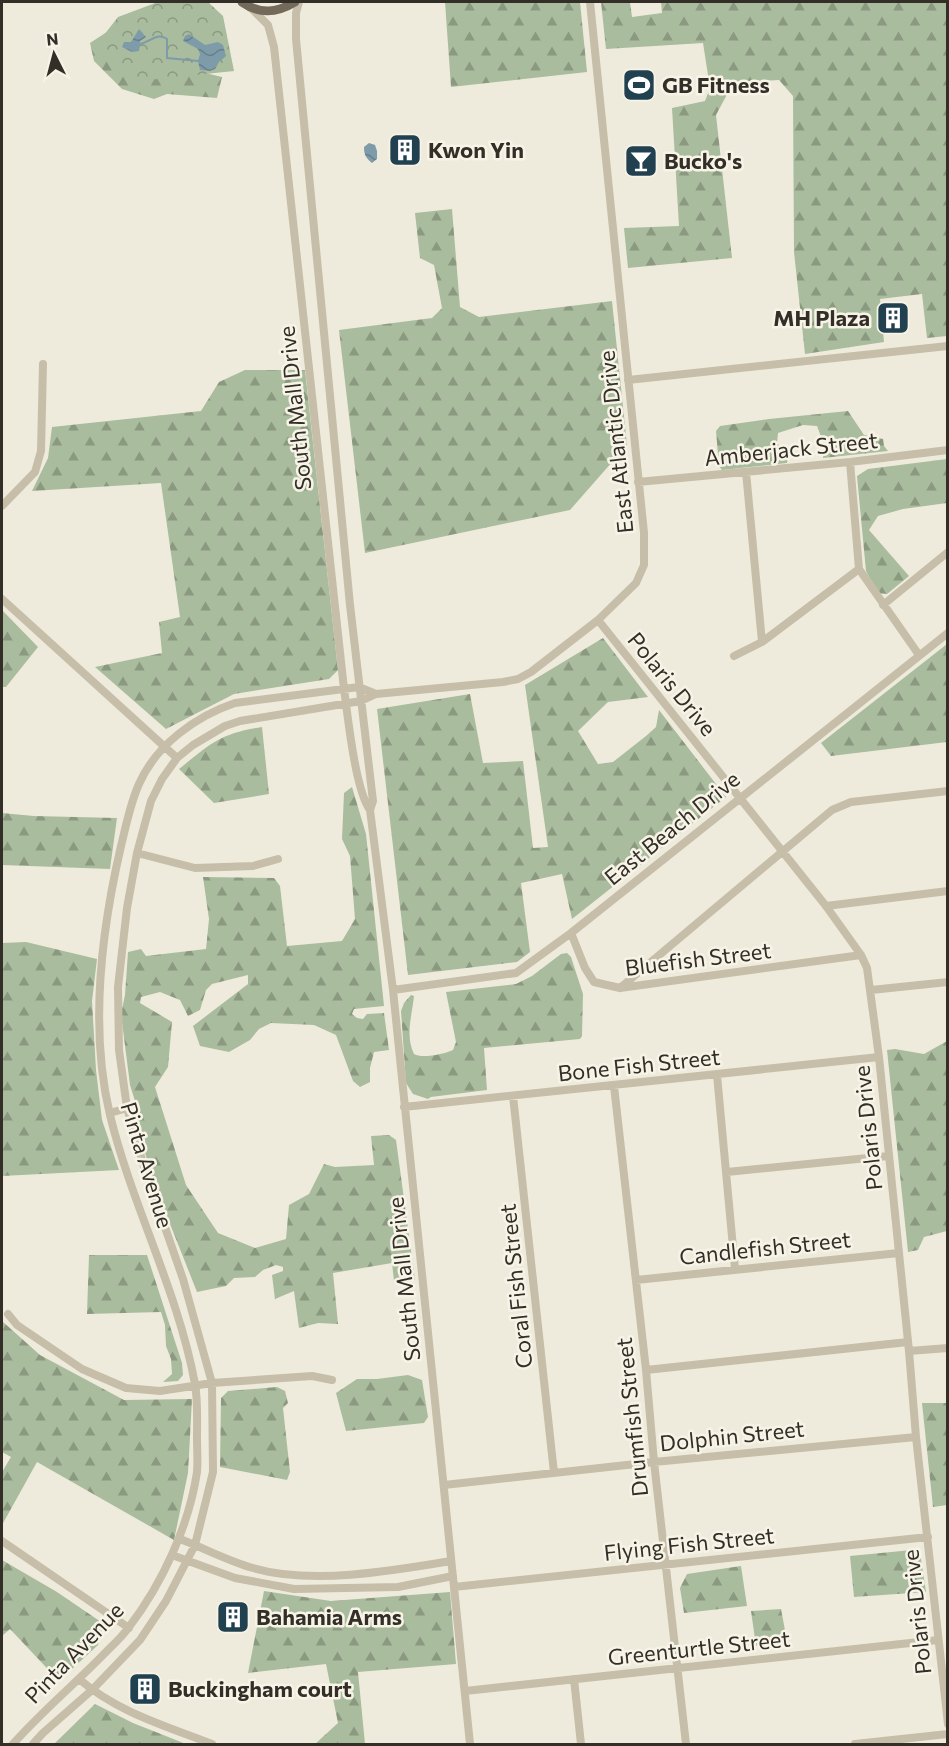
<svg xmlns="http://www.w3.org/2000/svg" width="949" height="1746" font-family="Commissioner,sans-serif">
  <style>
    .forest { fill: url(#forest-firs) }
    .park { fill: url(#park-crowns) }
    .water { fill: url(#water-waves) }
    .lines { fill: none; stroke-linecap: round; stroke-linejoin: round }
    .stream { stroke: #7e9ba9; stroke-width: 2 }
    .minor { stroke: #c6bea9; stroke-width: 8 }
    .major { stroke: #746a5b; stroke-width: 9 }
    .labels { text-anchor: middle; stroke-width: 5; stroke-linejoin: round; paint-order: stroke }
    .poi-label { font-size: 22px; font-weight: bold; fill: #332f28; stroke: #f7f4e7; text-anchor: start }
    .street-label { font-size: 22px; fill: #332f28; stroke: #f7f4e7 }
  </style>
  <defs>
    <pattern id="forest-firs" width="22" height="20" patternUnits="userSpaceOnUse" patternTransform="scale(1.5)"><rect width="22" height="20" fill="#a9bc9d"/><path d="M5 1l3.5 6h-7zM16 11l3.5 6h-7z" fill="#8a9980"/></pattern>
    <pattern id="park-crowns" width="20" height="18" patternUnits="userSpaceOnUse" patternTransform="scale(1.5)"><rect width="20" height="18" fill="#a9bc9d"/><path d="M2 6a3 3 0 1 1 6 0M12 15a3 3 0 1 1 6 0" fill="none" stroke="#8a9980"/></pattern>
    <pattern id="water-waves" width="16" height="10" patternUnits="userSpaceOnUse" patternTransform="scale(1.5)"><rect width="16" height="10" fill="#7e9ba9"/><path d="M0 5q4-4 8 0t8 0" fill="none" stroke="#687f8a"/></pattern>
  </defs>
  <rect width="100%" height="100%" fill="#efebdc"/>
  <path class="forest" d="M445 2H580L587 72 451 87Z
    M601 2H630L632 17 662 13 661 2H947V336L927 338 922 294 880 299 884 342 805 354 794 252 793 96 779 80 744 82 731 87 716 115 732 258 628 268 624 228 679 226 672 108 705 101 710 88 703 43 606 49Z
    M116 26 197 71 222 77 217 98 167 94 154 99 122 89 94 61 90 43Z
    M452 209 460 307 479 317 612 301 627 445 570 510 365 553 339 330 432 318 442 308 434 265 420 258 415 213Z
    M245 370H305L338 670 329 679 234 694 166 729 95 667 162 653 159 622 180 617 161 483 32 491 48 458 52 427 201 411 219 382Z
    M848 411 864 435 883 439 884 446 888 451 823 458V442L817 426 803 425 778 433 777 443 788 455 787 463 722 470 719 466 716 431 720 426 769 419Z
    M947 459V503L903 509 878 516 869 530 909 576 887 594 877 593 866 571 857 476 868 469Z
    M2 610 38 647 6 687H2Z
    M603 638 648 697 608 702 578 731 598 764 613 762 646 736 656 727 659 710 726 797 572 919 562 874 521 883 530 952 517 962 408 975 377 709 470 694 483 763 523 761 533 848 548 847 525 685Z
    M947 644V742L831 756 821 743Z
    M262 727 269 794 214 803 179 769C211 743 221 733 262 727Z
    M352 787 366 834 384 1006 354 1009 352 1014 357 1018 363 1019 367 1014 384 1013 389 1050 374 1052 370 1068V1082L360 1087 353 1081 336 1035 314 1025 271 1023 259 1029 250 1040 229 1052 200 1046 193 1026 248 984V975L212 984 206 990 200 1010 188 1016 180 1000 160 992 141 997 140 1003 172 1022 168 1067 155 1087 186 1185 218 1233 255 1248 286 1239 289 1205 309 1194 324 1164 335 1167 374 1165 371 1136 389 1135 396 1140 415 1280 394 1281 392 1263 333 1273 338 1324 318 1323 299 1328 294 1291 275 1299 272 1275 283 1271V1267L276 1265 263 1270 255 1277 234 1278 226 1286 197 1292 153 1181 137 1124 136 1104 130 1085 121 1014 125 995 128 952 141 949 146 956 206 949 209 919 203 877 274 878 280 886 287 946 342 941 355 919 350 856 342 839 344 793Z
    M2 813 34 816 117 818 110 869 2 865Z
    M26 942 97 959 92 1001 96 1070 102 1120 119 1170 2 1176V943Z
    M567 953 571 957 583 994 582 1036 580 1039 484 1048 487 1090 431 1097 428 1099 413 1094 406 1083 401 1011 404 1003 411 995 414 996C412 1016 405 1035 414 1054 422 1059 444 1054 453 1050L456 1042 446 992 516 984 532 976 561 954Z
    M947 1041V1231L924 1237 918 1250 908 1252 887 1050 895 1049 924 1054Z
    M89 1255H147L182 1363 183 1375 178 1381 163 1382 172 1374 171 1359 166 1346 165 1325 161 1312 87 1314Z
    M2 1321 40 1355 124 1400 192 1399 188 1473 174 1540 37 1462 2 1525V1472L11 1457 2 1452Z
    M408 1375 422 1380 428 1417 424 1423 346 1431 336 1393 357 1379H377Z
    M277 1387 285 1391 288 1403 283 1408 290 1472 287 1480 220 1467 221 1398 228 1391Z
    M922 1403H947V1505L933 1507Z
    M912 1550 921 1559 926 1592 854 1597 850 1556Z
    M2 1560 57 1592 104 1624 98 1645 59 1681 10 1629 2 1636Z
    M741 1566 747 1606 684 1613 680 1588 687 1574Z
    M264 1591 331 1601 450 1592 456 1664 358 1672 365 1744H315L338 1723 326 1664 248 1673Z
    M781 1609 787 1641H767L756 1646 751 1611Z
    M95 1704 133 1723 186 1744H54Z"/>
  <path class="park" d="M158 2H208L223 16 234 71 129 82 93 49 118 17Z"/>
  <path class="water" d="M139 29 146 37 140 41 139 51 132 52 122 47 124 42H131Z
    M189 34 205 45 218 42 223 45 226 56 219 62 215 69 210 71 200 70 198 61 200 54 198 49 183 41 185 36Z
    M369 143 375 145 377 151V159L372 163C366 158 364 155 364 147Z"/>
  <g class="lines">
    <path class="stream" d="M140 44C151 42 156 32 167 39V58L198 61"/>
    <path class="minor" d="M299 2 296 13V39L350 605 373 801 370 810 393 990 470 1744
      M251 8 268 25 274 47 344 689C348 717 355 789 370 810
      M628 380 948 346
      M850 462 859 569 919 655
      M746 472 762 642
      M638 482 850 462 948 450
      M2 506 35 472 41 451 43 364
      M2 599 177 758
      M883 605 948 552
      M598 620 826 906 861 955 867 968 879 1057 909 1351 916 1437 948 1724
      M734 656 762 642 859 569
      M137 853 195 868 253 866 278 859
      M826 906 948 891
      M571 933 585 968 594 982 620 988 861 955
      M620 988 832 810 851 802 948 791
      M393 990 516 973 571 933 948 633
      M871 990 948 982
      M717 1075 735 1269
      M614 1086 646 1370 654 1462 686 1744
      M513 1096 554 1473
      M404 1107 879 1057
      M110 1113 127 1108
      M727 1172 888 1156
      M636 1280 899 1253
      M8 1314 17 1325 82 1369 126 1388 160 1391 212 1383 312 1376 332 1380
      M909 1351 948 1348
      M646 1370 908 1342
      M444 1485 654 1462 916 1437
      M180 1539C204 1548 228 1561 253 1568 311 1585 392 1571 451 1561
      M2 1541 129 1628
      M172 1555 235 1578 294 1589 398 1587 453 1576
      M454 1587 928 1537
      M79 1679C117 1712 166 1726 212 1744
      M574 1679 581 1744
      M465 1691 938 1640
      M13 1744C41 1712 75 1684 105 1653 113 1645 122 1637 129 1627 162 1584 189 1526 197 1472 198 1461 197 1449 197 1437 197 1420 198 1401 195 1384 178 1291 132 1206 110 1115 89 1028 101 932 121 846 126 826 130 804 139 784 156 745 196 716 235 703L359 687 376 694
      M33 1744 43 1733 92 1690 140 1640 166 1601 195 1545 213 1472 212 1383 183 1279 145 1170 127 1108 119 1050 118 987 127 908 137 853 151 801 162 779 177 758 193 745 225 726 240 721 361 701 376 694 503 682 518 679 531 672 598 620 636 583 644 565V533L590 2
      M855 1744 948 1734"/>
    <path class="major" d="M242 2C260 15 277 13 295 2"/>
  </g>
  <defs>
    <g id="stadium-square" transform="scale(1.725)"><rect x="-9" y="-9" width="18" height="18" rx="4" fill="#224150" stroke="#f7f4e7"/><path d="M0-5a6.5 5 0 1 0 0 10a6.5 5 0 1 0 0-10ZM-3.5-1.8h7v3.6h-7Z" fill="#fff"/></g>
    <g id="building-square" transform="scale(1.725)"><rect x="-9" y="-9" width="18" height="18" rx="4" fill="#224150" stroke="#f7f4e7"/><path d="M-4-6H4V6H1V3H-1V6H-4ZM-2.5-4.3h1.7v1.8h-1.7ZM.8-4.3h1.7v1.8H.8ZM-2.5-1h1.7V.8h-1.7ZM.8-1h1.7V.8H.8Z" fill="#fff"/></g>
    <g id="bar-square" transform="scale(1.725)"><rect x="-9" y="-9" width="18" height="18" rx="4" fill="#224150" stroke="#f7f4e7"/><path d="M-6-5H6L.8 .8V4.5H3.5V6h-7V4.5H-.8V.8Z" fill="#fff"/></g>
  </defs>
  <g fill-rule="evenodd">
    <use href="#stadium-square" x="639" y="85"/>
    <use href="#building-square" x="405" y="150"/>
    <use href="#bar-square" x="641" y="161"/>
    <use href="#building-square" x="893" y="318"/>
    <use href="#building-square" x="233" y="1617"/>
    <use href="#building-square" x="145" y="1689"/>
  </g>
  <g class="labels">
    <g class="poi-label">
      <text x="662" y="93">GB Fitness</text>
      <text x="428" y="158">Kwon Yin</text>
      <text x="664" y="169">Bucko's</text>
      <text x="870" y="326" text-anchor="end">MH Plaza</text>
      <text x="256" y="1625">Bahamia Arms</text>
      <text x="168" y="1697">Buckingham court</text>
    </g>
    <g class="street-label">
      <text transform="translate(295 408) rotate(-96)" y="8">South Mall Drive</text>
      <text transform="translate(616 442) rotate(-96)" y="8">East Atlantic Drive</text>
      <text transform="translate(791 449) rotate(-6)" y="8">Amberjack Street</text>
      <text transform="translate(672 684) rotate(51)" y="8">Polaris Drive</text>
      <text transform="translate(672 828) rotate(-39)" y="8">East Beach Drive</text>
      <text transform="translate(698 959) rotate(-7)" y="8">Bluefish Street</text>
      <text transform="translate(639 1065) rotate(-6)" y="8">Bone Fish Street</text>
      <text transform="translate(868 1128) rotate(-96)" y="8">Polaris Drive</text>
      <text transform="translate(147 1165) rotate(73)" y="8">Pinta Avenue</text>
      <text transform="translate(765 1248) rotate(-6)" y="8">Candlefish Street</text>
      <text transform="translate(404 1279) rotate(-96)" y="8">South Mall Drive</text>
      <text transform="translate(516 1286) rotate(-96)" y="8">Coral Fish Street</text>
      <text transform="translate(632 1417) rotate(-96)" y="8">Drumfish Street</text>
      <text transform="translate(732 1436) rotate(-6)" y="8">Dolphin Street</text>
      <text transform="translate(689 1544) rotate(-6)" y="8">Flying Fish Street</text>
      <text transform="translate(917 1612) rotate(-96)" y="8">Polaris Drive</text>
      <text transform="translate(699 1648) rotate(-6)" y="8">Greenturtle Street</text>
      <text transform="translate(74 1653) rotate(-46)" y="8">Pinta Avenue</text>
    </g>
  </g>
  <rect width="949" height="1746" fill="none" stroke="#332f28" stroke-width="6"/>
  <g transform="translate(54 54) rotate(354)" stroke="#f7f4e7" stroke-width="4.5" paint-order="stroke">
  <path d="M0-4.5L10 22L0 15L-10 22Z" fill="#332f28"/>
  <text y="-9" font-size="16" font-weight="bold" text-anchor="middle" fill="#332f28">N</text>
  </g>
</svg>
